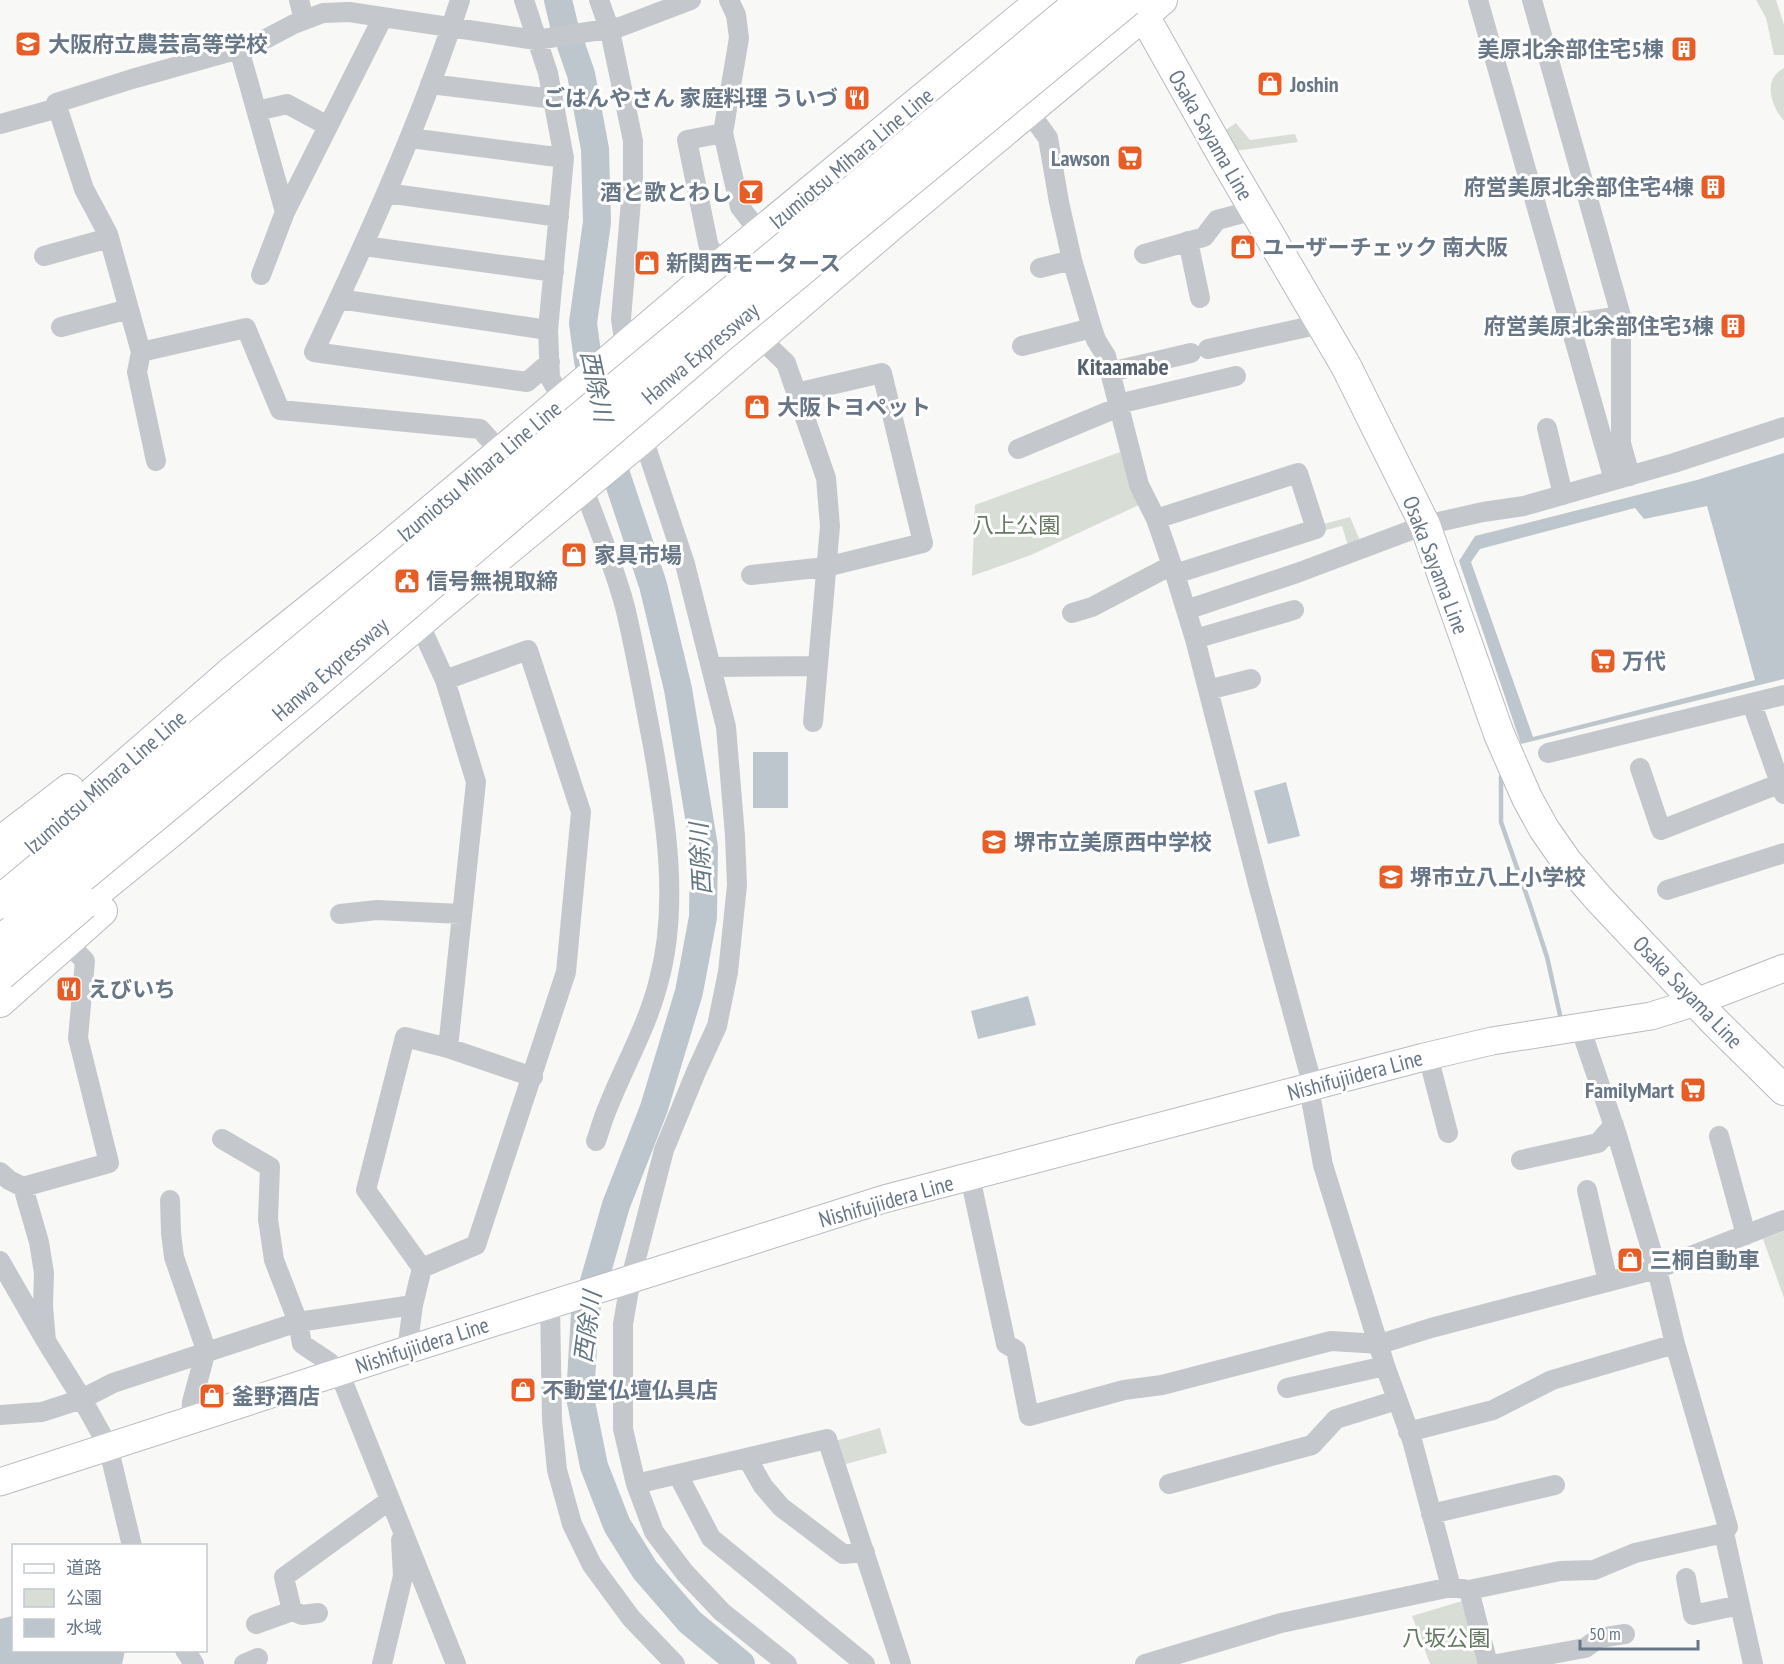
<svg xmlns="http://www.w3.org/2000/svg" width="1784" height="1664" font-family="'PT Sans Narrow','Noto Sans JP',sans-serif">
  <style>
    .green { fill: #d8ded5 }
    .water { fill: #bcc6cc; fill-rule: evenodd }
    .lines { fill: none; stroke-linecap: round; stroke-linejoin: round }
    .stream { stroke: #bcc6cc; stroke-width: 4.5 }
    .river { stroke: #bcc6cc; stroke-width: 28 }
    .secondary-casing { stroke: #b6bbc0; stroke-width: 29 }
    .primary-casing { stroke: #b7bbc0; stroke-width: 32 }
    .motorway-casing { stroke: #b7babe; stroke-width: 35 }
    .minor { stroke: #c4c8cc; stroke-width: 20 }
    .secondary { stroke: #fff; stroke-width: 27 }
    .primary { stroke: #fff; stroke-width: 30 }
    .motorway { stroke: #fff; stroke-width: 33 }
    .motorway-bridge-casing { stroke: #b7babe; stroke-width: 35; stroke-linecap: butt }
    .motorway-bridge { stroke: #fff; stroke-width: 33 }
    .labels { text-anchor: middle; stroke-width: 6; stroke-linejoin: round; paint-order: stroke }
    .poi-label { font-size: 22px; font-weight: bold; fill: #677788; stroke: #fff; text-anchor: start }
    .street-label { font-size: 22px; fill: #677788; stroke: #fff }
    .park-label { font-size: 22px; fill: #667a62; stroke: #fff }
    .neighbourhood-label { font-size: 24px; font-weight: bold; fill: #55616d; stroke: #fff }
    .water-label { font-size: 24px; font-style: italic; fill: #637883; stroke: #fff }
  </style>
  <rect width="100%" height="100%" fill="#f8f9f6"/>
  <path class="green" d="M1756 0H1776L1784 25V55H1774L1766 18Z
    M1784 68V121C1771 106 1762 79 1784 68Z
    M1236 123 1250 140 1295 134 1298 142 1235 151 1224 131Z
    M1120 452 1139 505 1031 555 972 576 975 505Z
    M1350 517 1361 543 1348 546 1342 526 1326 530 1324 524Z
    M1784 1231V1298L1763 1239Z
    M880 1428 887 1453 842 1465 835 1441Z
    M1462 1601 1479 1664H1430L1412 1616Z"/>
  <path class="water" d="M1784 453V679L1521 744 1459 561 1475 536 1697 480ZM1707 506 1755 680 1533 737 1471 562 1480 549 1635 508 1644 519Z
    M753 752H788V808H753Z
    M1286 782 1300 836 1268 844 1254 791Z
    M1028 996 1036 1025 978 1039 971 1011Z
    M12 1616 14 1650 125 1651 122 1664H0V1619Z"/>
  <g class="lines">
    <path class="stream" d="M1505 773 1501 777V822L1530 905 1547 957 1560 1015"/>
    <path class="river" d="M558 0 564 25 581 74 595 149 597 222 583 323 588 361 597 396
      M608 441 616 474 653 585 678 689 704 847 703 917 689 992 654 1108 616 1205 585 1313 580 1397 594 1466 617 1525 645 1570 690 1622 741 1664"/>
    <g class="secondary-casing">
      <path id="secondary" d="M0 1482 407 1350 884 1199 1424 1057 1492 1041 1651 1016 1696 1002 1784 968"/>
    </g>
    <g class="primary-casing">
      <path id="primary" d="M1135 0 1223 156 1346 366 1425 525 1499 734 1527 798 1544 829 1567 862 1599 899 1714 1021 1784 1090
        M52 828 231 672 386 548 566 397 723 263 1042 0
        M0 842 69 789
        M65 918 171 832 436 609 643 438 893 224 1162 0
        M0 1002 102 911"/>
    </g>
    <g class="motorway-casing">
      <path id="motorway" d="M0 874 28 853 86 817"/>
    </g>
    <path class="minor" d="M299 0 304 20
      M460 0C421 121 368 237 314 352L527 382 550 362
      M524 0 548 73 564 158 548 330 550 378 563 400
      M599 0 610 31 633 141V177L621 319 625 348
      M729 0 736 15 739 38 723 133 740 207 760 233
      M1478 0 1614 480
      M1532 0 1621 316V443L1630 476
      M239 49 285 212
      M430 84 553 99
      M257 111 287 104 328 126
      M1029 112 1048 138 1059 202 1072 260 1092 328 1096 340 1106 356 1139 485 1156 519 1175 574 1195 639 1259 888 1313 1087
      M0 124 58 108
      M410 138 564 158
      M386 193 559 217
      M1188 241 1200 298
      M364 246 554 272
      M1144 254 1204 237 1217 220 1254 210
      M44 256 109 238
      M723 263 709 247 708 243 687 140 723 133
      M1040 268 1072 260
      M261 275 285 212 383 17
      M339 299 548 330
      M1569 324 1621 316
      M61 327 129 309
      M760 338 786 363 826 478 830 526 813 722
      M1022 346 1092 328
      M1208 349 1321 324
      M141 352 137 372 156 461
      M1110 372 1191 353
      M1118 404 1236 376
      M1547 428 1563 495
      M643 438 685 564 726 727 735 836 737 885 728 972 717 1026 696 1072 664 1150 631 1278 623 1324V1429L636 1484 654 1532 685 1573 722 1612 787 1664
      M1018 449 1119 407
      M501 452 480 429 280 410 246 328 141 352 108 234 84 189 56 103 132 79 254 45 294 24 323 13 349 12 536 40 620 27 691 0
      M583 487C598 527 614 566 625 607 636 653 644 699 653 746 666 820 679 906 659 980 648 1025 625 1064 608 1107 603 1118 600 1130 596 1141
      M1156 519 1298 473 1316 529 1175 574
      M751 575 826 567 923 543 882 373 796 393
      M1186 610 1297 573 1425 525 1483 512 1524 506 1674 463 1784 427
      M1072 613 1092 607 1172 565
      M1195 639 1294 610
      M711 667 818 666
      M1208 690 1251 679
      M1752 704 1784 794
      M1548 753 1784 695
      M1640 768 1661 830 1784 782
      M1667 890 1784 853
      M340 914 377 910 461 914
      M1580 1027 1617 1135 1657 1269 1675 1344 1728 1527 1724 1533 1753 1664
      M448 1048 533 1077
      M1428 1056 1448 1133
      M1309 1088 1323 1165 1385 1366 1412 1440 1451 1587
      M1719 1136 1746 1235
      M222 1139 270 1167 268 1219 274 1260 298 1322 302 1344 329 1362 339 1372 456 1664
      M1521 1160 1598 1143 1614 1125
      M0 1172 9 1180 23 1187
      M970 1177 1006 1344 1016 1350 1029 1416 1124 1390 1162 1385 1331 1341 1380 1344 1431 1328 1657 1269 1784 1220
      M1587 1190 1608 1282
      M170 1200 171 1233 174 1257 204 1344V1358L192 1402 191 1419
      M0 1261 46 1341 82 1399 108 1446 132 1546
      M422 1268 476 1245 566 972 581 812 528 650 445 680
      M550 1304 552 1420 557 1470 572 1524 592 1565 631 1618 675 1664
      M46 1341 43 1306 44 1273 39 1242 23 1187 109 1163 78 1038 85 961 67 942
      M407 1350 413 1305 422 1268 366 1190 405 1037 448 1048 476 782 445 680 419 623 413 615
      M1287 1388 1385 1366
      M0 1415 42 1412 82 1399 113 1383 298 1322 413 1305
      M1408 1432 1493 1410 1552 1380 1675 1344
      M747 1458 763 1486 781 1507 843 1554 865 1552
      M678 1475 711 1538 865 1664
      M636 1484 827 1439 901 1664
      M1169 1484 1312 1445 1336 1419 1397 1400
      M1431 1514 1555 1485
      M1686 1578 1693 1615 1740 1605
      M1469 1590 1488 1664
      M318 1613 302 1615 292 1611 284 1577 390 1500
      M256 1624 292 1611
      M185 1650 194 1664
      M244 1664 258 1658
      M382 1664 403 1576 401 1540
      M1145 1664 1281 1623 1451 1587 1469 1590 1560 1571 1594 1570 1635 1553 1724 1533
      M1497 1664 1585 1648 1599 1638 1625 1634"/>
    <use href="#secondary" class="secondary"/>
    <use href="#primary" class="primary"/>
    <use href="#motorway" class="motorway"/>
    <g class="motorway-bridge-casing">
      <path id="motorway-bridge" d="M0 902 1084 0
        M0 943 301 694 720 336 1127 0
        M0 974 83 903"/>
    </g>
    <use href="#motorway-bridge" class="motorway-bridge"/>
  </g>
  <defs>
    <g id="school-square" transform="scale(1.35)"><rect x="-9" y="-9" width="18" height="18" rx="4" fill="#e85d26" stroke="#fff"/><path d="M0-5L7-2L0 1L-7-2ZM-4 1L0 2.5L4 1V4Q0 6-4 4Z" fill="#fff"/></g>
    <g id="building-square" transform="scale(1.35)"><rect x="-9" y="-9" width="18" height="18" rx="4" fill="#e85d26" stroke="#fff"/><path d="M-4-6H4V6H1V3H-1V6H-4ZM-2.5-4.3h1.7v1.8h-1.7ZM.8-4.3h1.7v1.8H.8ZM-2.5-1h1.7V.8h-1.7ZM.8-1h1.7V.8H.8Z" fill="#fff"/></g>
    <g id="shop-square" transform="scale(1.35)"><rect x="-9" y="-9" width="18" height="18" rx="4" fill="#e85d26" stroke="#fff"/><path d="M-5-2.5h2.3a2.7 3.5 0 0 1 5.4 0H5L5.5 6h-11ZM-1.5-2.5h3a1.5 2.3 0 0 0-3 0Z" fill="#fff"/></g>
    <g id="restaurant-square" transform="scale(1.35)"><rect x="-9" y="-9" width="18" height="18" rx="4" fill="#e85d26" stroke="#fff"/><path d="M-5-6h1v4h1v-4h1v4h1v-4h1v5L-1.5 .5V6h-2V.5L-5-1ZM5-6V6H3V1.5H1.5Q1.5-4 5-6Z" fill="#fff"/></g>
    <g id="supermarket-square" transform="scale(1.35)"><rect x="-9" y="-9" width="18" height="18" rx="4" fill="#e85d26" stroke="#fff"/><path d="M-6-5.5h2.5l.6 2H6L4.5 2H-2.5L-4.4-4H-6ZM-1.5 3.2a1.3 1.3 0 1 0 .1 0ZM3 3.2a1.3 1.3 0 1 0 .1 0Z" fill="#fff"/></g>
    <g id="bar-square" transform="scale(1.35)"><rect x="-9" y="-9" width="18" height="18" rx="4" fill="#e85d26" stroke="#fff"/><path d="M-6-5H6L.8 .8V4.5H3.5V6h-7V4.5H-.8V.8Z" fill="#fff"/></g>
    <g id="civic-square" transform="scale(1.35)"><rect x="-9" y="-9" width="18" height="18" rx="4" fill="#e85d26" stroke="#fff"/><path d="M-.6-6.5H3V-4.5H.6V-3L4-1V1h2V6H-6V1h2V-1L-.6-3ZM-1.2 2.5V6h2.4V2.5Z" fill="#fff"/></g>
  </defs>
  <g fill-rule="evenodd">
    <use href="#school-square" x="28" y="44"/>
    <use href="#building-square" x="1684" y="49"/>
    <use href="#shop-square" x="1270" y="84"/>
    <use href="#restaurant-square" x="857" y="98"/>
    <use href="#supermarket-square" x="1130" y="158"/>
    <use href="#building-square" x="1713" y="187"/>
    <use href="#bar-square" x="751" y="192"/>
    <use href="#shop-square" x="1243" y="247"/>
    <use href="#shop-square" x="647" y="263"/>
    <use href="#building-square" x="1733" y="326"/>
    <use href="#shop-square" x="757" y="407"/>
    <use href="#shop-square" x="574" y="555"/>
    <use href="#civic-square" x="407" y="581"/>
    <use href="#supermarket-square" x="1603" y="661"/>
    <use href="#school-square" x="994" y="842"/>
    <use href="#school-square" x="1391" y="877"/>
    <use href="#restaurant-square" x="69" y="989"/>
    <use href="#supermarket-square" x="1693" y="1090"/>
    <use href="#shop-square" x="1630" y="1260"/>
    <use href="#shop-square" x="523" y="1390"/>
    <use href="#shop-square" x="212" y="1396"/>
  </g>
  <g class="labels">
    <g class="poi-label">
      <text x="48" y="52">大阪府立農芸高等学校</text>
      <text x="1664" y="57" text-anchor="end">美原北余部住宅5棟</text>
      <text x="1290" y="92">Joshin</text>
      <text x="838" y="106" text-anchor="end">ごはんやさん 家庭料理 ういづ</text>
      <text x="1110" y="166" text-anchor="end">Lawson</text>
      <text x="1694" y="195" text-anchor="end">府営美原北余部住宅4棟</text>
      <text x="732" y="200" text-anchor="end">酒と歌とわし</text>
      <text x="1262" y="255">ユーザーチェック 南大阪</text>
      <text x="666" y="271">新関西モータース</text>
      <text x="1714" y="334" text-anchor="end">府営美原北余部住宅3棟</text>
      <text x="777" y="415">大阪トヨペット</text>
      <text x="594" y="563">家具市場</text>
      <text x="426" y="589">信号無視取締</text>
      <text x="1622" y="669">万代</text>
      <text x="1014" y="850">堺市立美原西中学校</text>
      <text x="1410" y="885">堺市立八上小学校</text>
      <text x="88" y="997">えびいち</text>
      <text x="1674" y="1098" text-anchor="end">FamilyMart</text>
      <text x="1650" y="1268">三桐自動車</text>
      <text x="542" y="1398">不動堂仏壇仏具店</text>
      <text x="232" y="1404">釜野酒店</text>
    </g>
    <g class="street-label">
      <text transform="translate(1211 135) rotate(60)" y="8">Osaka Sayama Line</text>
      <text transform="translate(851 158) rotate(-40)" y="8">Izumiotsu Mihara Line Line</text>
      <text transform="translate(700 353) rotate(-40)" y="8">Hanwa Expressway</text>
      <text transform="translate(479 471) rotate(-40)" y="8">Izumiotsu Mihara Line Line</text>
      <text transform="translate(1436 565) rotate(69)" y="8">Osaka Sayama Line</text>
      <text transform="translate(330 669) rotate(-41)" y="8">Hanwa Expressway</text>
      <text transform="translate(105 782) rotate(-41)" y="8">Izumiotsu Mihara Line Line</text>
      <text transform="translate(1688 992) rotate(46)" y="8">Osaka Sayama Line</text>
      <text transform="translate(1355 1075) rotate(-15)" y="8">Nishifujiidera Line</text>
      <text transform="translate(886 1201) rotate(-16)" y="8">Nishifujiidera Line</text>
      <text transform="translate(422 1345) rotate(-18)" y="8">Nishifujiidera Line</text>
    </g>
    <g class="park-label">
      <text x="1016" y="533">八上公園</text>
      <text x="1446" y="1646">八坂公園</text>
    </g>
    <g class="neighbourhood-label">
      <text x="1123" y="375">Kitaamabe</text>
    </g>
    <g class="water-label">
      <text transform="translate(596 386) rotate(78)" y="8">西除川</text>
      <text transform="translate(701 859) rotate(-93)" y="8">西除川</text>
      <text transform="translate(588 1327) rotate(-82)" y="8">西除川</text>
    </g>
  </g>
  <rect x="12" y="1544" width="195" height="108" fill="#ffffff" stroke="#c2c9cf" stroke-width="1.5"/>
  <rect x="24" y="1564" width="30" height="9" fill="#ffffff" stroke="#c2c9cf" stroke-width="1.5"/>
  <text x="66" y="1574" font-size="18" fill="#677788">道路</text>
  <rect x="24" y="1589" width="30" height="18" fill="#d8ded5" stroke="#c2c9cf" stroke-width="1.5"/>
  <text x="66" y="1604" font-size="18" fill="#677788">公園</text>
  <rect x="24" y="1619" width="30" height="18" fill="#bcc6cc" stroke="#c2c9cf" stroke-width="1.5"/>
  <text x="66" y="1634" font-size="18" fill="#677788">水域</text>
  <path d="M1580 1640v9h118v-9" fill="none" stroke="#677788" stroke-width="3"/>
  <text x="1589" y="1640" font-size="18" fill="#677788" stroke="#ffffff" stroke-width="4.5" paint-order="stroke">50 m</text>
</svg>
